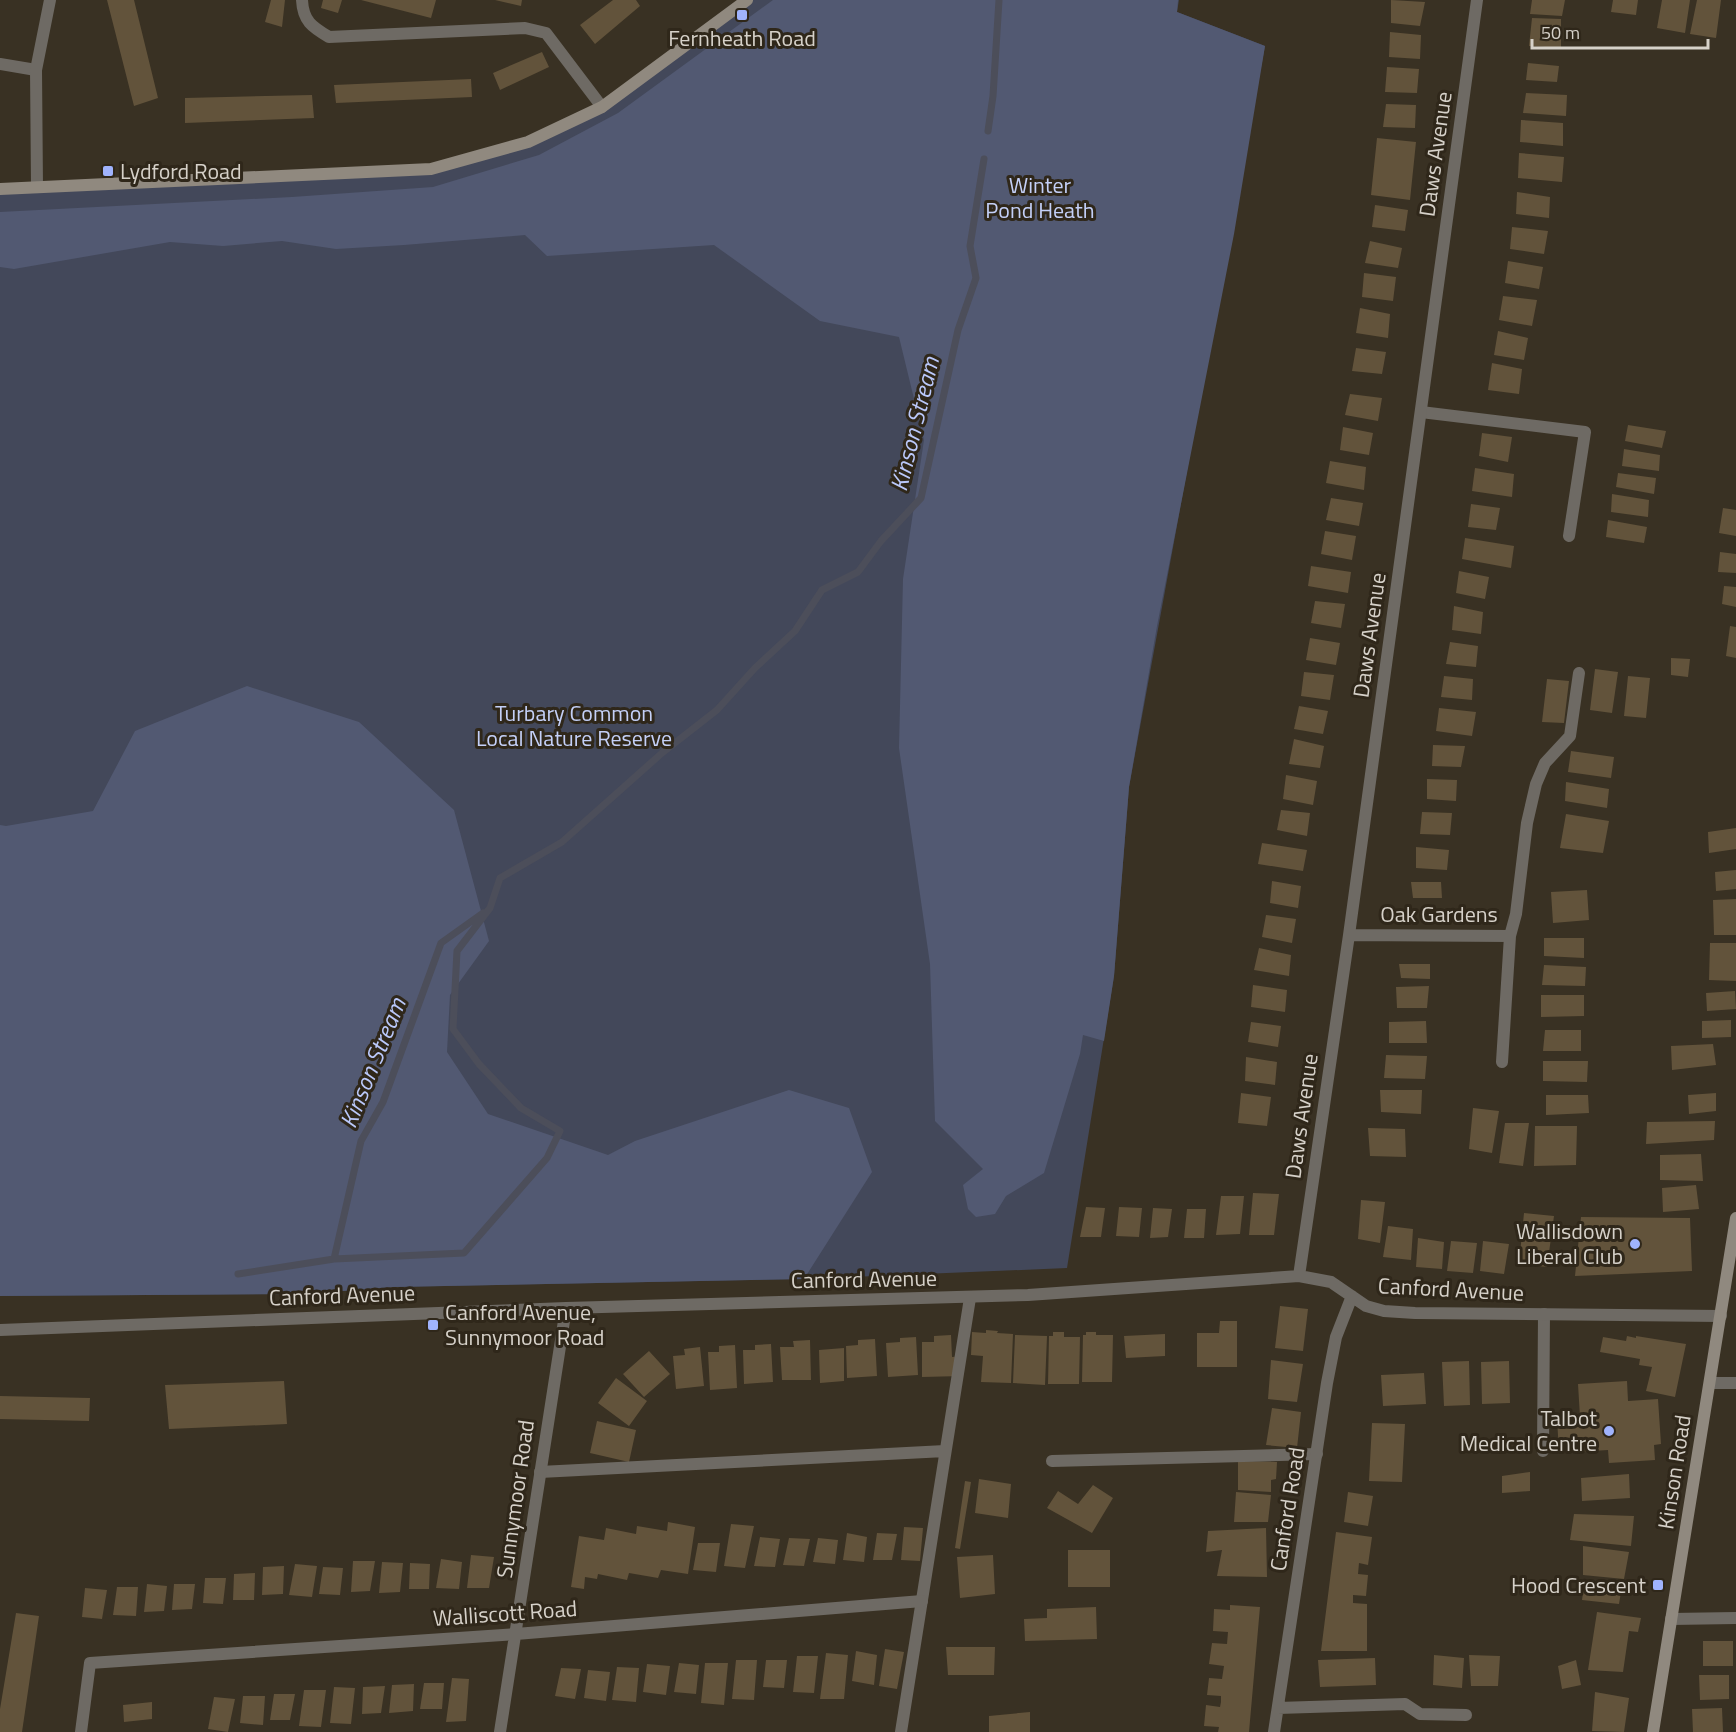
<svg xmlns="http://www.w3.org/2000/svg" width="1736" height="1732" font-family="'Titillium Web',sans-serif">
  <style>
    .green { fill: #43485a }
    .forest { fill: #525972 }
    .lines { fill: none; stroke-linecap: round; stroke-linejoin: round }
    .stream { stroke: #4c4e5a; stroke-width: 7 }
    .building { fill: #62533b }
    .lane { stroke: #6e6a64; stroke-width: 12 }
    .street { stroke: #6e6a64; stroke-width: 12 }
    .secondary { stroke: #90897f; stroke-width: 12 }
    .poi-dot { fill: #a0b3fd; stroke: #2f271a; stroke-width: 2 }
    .labels { text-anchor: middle; stroke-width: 6; stroke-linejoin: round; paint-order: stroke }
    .poi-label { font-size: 22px; fill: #d6d1c9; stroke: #2f271a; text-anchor: end }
    .street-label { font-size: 22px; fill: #d6d1c9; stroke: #2f271a }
    .park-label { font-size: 22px; fill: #c4d0f8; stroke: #2f271a }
    .water-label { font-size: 24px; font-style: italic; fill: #bac8fa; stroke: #2f271a }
  </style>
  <rect width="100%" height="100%" fill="#393123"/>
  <path class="green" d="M747 0H1179L1177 12 1265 46 1129 787 1114 976 1067 1268 804 1279 393 1287 306 1294 0 1296V189L431 169 528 142 602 107Z"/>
  <path class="forest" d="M773 0H1178L1177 12 1265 46 1234 234 1157 626 1129 787 1114 976 1104 1041 1083 1035 1080 1054 1044 1173 1006 1196 995 1214 976 1217 968 1209 963 1185 983 1169 935 1121 930 964 899 748 903 579 924 440 899 337 820 321 714 245 547 256 525 235 404 245 336 249 282 241 223 246 170 242 14 269 0 267V212L292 197 433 187 539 155 618 113Z
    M247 686 359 722 454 810 489 941 450 995 447 1052 488 1114 608 1155 635 1141 789 1090 849 1108 872 1172 804 1279 393 1287 306 1294 0 1296V825L6 826 93 811 135 731Z"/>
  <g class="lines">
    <path class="stream" d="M988 131 993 96 999 0
      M334 1259 361 1141 383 1102 441 943 483 913
      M238 1274 334 1259 464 1253 547 1158 560 1131 521 1108 479 1064 453 1029 457 951 490 908 500 878 562 842 662 753 717 710 755 668 795 631 822 590 858 572 881 541 921 498 958 330 976 278 970 246 984 159"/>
  </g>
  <path class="building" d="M107 0H134L158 98 134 106Z
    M271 0H285L282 27 265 22Z
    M323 0H342L338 13 321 8Z
    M361 0H436L431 18Z
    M495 0H522L521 6Z
    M613 0H636L640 6 595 44 580 25Z
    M1391 0 1425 2 1420 26 1391 23Z
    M1532 0H1565L1562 16 1530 14Z
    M1613 0H1638L1636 15 1611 12Z
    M1662 0H1690L1685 33 1657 28Z
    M1697 0H1721L1716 38 1690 34Z
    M1532 18 1561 19V48L1529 46Z
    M1390 32 1421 35 1420 59 1389 57Z
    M542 52 549 67 500 90 493 73Z
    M1528 63 1559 66 1557 82 1526 80Z
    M1387 67 1419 69 1417 93 1385 92Z
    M471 79 472 97 336 103 334 85Z
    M1526 93 1567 95 1566 116 1523 113Z
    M312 95 314 118 185 123V98Z
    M1386 104 1416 105 1415 128 1383 127Z
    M1521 120 1563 123V146L1520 142Z
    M1377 138 1416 142 1410 200 1371 195Z
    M1519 153 1564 157 1562 182 1518 178Z
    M1517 192 1550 197 1549 218 1516 214Z
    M1375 205 1408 210 1405 231 1372 227Z
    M1512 227 1548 231 1544 254 1510 249Z
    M1370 241 1402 248 1398 268 1365 263Z
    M1508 261 1543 267 1539 289 1505 283Z
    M1364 273 1396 277 1393 301 1362 297Z
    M1503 296 1537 300 1532 326 1499 320Z
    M1360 308 1390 314 1388 338 1356 333Z
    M1498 331 1528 338 1524 360 1494 355Z
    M1356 348 1386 352 1382 374 1352 371Z
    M1492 363 1522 369 1519 394 1488 390Z
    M1350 394 1382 398 1378 421 1345 415Z
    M1628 425 1666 431 1662 448 1625 441Z
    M1343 427 1373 433 1369 455 1340 450Z
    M1482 433 1512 437 1508 462 1479 456Z
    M1624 449 1660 455 1659 471 1622 466Z
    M1330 461 1366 467 1364 490 1326 483Z
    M1475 468 1514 474 1512 497 1472 491Z
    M1618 473 1656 478 1654 494 1616 487Z
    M1612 494 1649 500 1648 517 1611 512Z
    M1331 498 1363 503 1359 526 1326 520Z
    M1471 504 1500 508 1496 530 1468 527Z
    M1723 508 1736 510V536L1719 533Z
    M1608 520 1647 527 1644 543 1606 537Z
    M1325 531 1356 536 1352 560 1321 554Z
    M1465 538 1514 546 1511 568 1462 559Z
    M1720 552 1736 554V573L1718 572Z
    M1311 566 1351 572 1348 593 1308 586Z
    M1459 571 1489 577 1485 599 1456 593Z
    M1724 586 1736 587V607L1722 604Z
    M1315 601 1345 604 1341 628 1311 623Z
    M1454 606 1483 612 1481 634 1452 630Z
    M1730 626 1736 627V658L1726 656Z
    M1310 638 1340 643 1336 665 1306 660Z
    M1450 642 1478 646 1476 667 1446 664Z
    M1671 658 1690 659 1688 677 1671 675Z
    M1595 669 1618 672 1612 713 1590 710Z
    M1304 672 1334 675 1330 700 1301 696Z
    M1444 676 1473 679 1472 700 1441 697Z
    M1628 676 1650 678 1646 718 1624 716Z
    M1547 679 1569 681 1564 723 1542 722Z
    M1299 706 1328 711 1323 734 1294 729Z
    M1439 708 1476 712 1472 736 1436 731Z
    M1294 739 1324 746 1320 768 1289 764Z
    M1433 745 1465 746 1461 767 1432 766Z
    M1571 751 1614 757 1611 778 1568 772Z
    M1286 775 1317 781 1313 805 1283 799Z
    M1427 779 1457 780 1456 801 1427 799Z
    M1566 782 1609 789 1607 808 1565 801Z
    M1281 810 1310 813 1307 836 1277 830Z
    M1422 812 1452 813 1450 835 1420 834Z
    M1566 814 1609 821 1603 853 1560 848Z
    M1736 828V849L1709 853 1708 832Z
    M1262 843 1307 850 1303 871 1258 864Z
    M1416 847 1449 850 1447 870 1416 868Z
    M1736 870V889L1716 891 1715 872Z
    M1272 881 1301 886 1298 908 1270 903Z
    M1411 882H1441L1442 898H1413Z
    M1587 890 1589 920 1553 923 1551 892Z
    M1736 899V935H1714L1713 900Z
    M1266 915 1296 919 1292 943 1262 937Z
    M1544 938H1584V958L1544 956Z
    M1710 943H1736V981L1709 980Z
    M1259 948 1291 955 1289 976 1254 970Z
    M1399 964H1430V979L1401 978Z
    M1544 965 1586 967 1585 986 1542 985Z
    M1253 985 1287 990 1285 1012 1251 1007Z
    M1429 986 1427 1008H1397L1396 987Z
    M1735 991 1736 1009 1707 1011 1706 993Z
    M1541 995H1584V1016L1541 1017Z
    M1731 1020V1037L1702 1038V1021Z
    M1426 1021 1427 1043H1389V1022Z
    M1251 1022 1281 1026 1278 1047 1248 1042Z
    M1545 1030H1581V1051H1543Z
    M1713 1044 1716 1065 1672 1070 1671 1046Z
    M1386 1055 1427 1056 1425 1079 1384 1078Z
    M1246 1057 1277 1062 1275 1085 1245 1081Z
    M1543 1061H1588L1587 1082 1543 1081Z
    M1380 1090H1422L1421 1114 1381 1112Z
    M1241 1093 1271 1097 1267 1126 1238 1123Z
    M1716 1093V1111L1689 1114 1688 1095Z
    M1546 1095H1588L1589 1113 1546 1115Z
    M1473 1108 1499 1111 1492 1153 1469 1149Z
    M1715 1121 1714 1140 1646 1144 1647 1122Z
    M1505 1123H1529L1523 1166 1499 1163Z
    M1535 1126H1577L1576 1165 1534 1166Z
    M1368 1128 1405 1129 1406 1157 1370 1156Z
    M1701 1154 1703 1181 1660 1180V1155Z
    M1696 1185 1699 1209 1663 1212 1662 1188Z
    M1253 1193 1279 1194 1274 1235H1249Z
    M1221 1196H1244L1240 1234 1216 1235Z
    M1361 1200 1385 1202 1380 1243 1358 1239Z
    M1086 1207 1105 1208 1101 1237H1080Z
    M1119 1207 1142 1208 1139 1237 1116 1236Z
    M1153 1208 1172 1209 1168 1237 1150 1238Z
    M1187 1209H1206L1204 1238H1184Z
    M1524 1213 1554 1216 1547 1267 1519 1264Z
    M1581 1217 1690 1218 1692 1271 1575 1276Z
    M1388 1226 1413 1229 1411 1260 1383 1257Z
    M1418 1238 1444 1242 1442 1269 1416 1267Z
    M1451 1241 1477 1243 1473 1273 1447 1271Z
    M1483 1241 1509 1244 1504 1274 1480 1271Z
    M1280 1306 1308 1309 1303 1351 1275 1348Z
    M1220 1321H1237V1367H1197V1333H1219Z
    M986 1330 998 1331 997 1333 1013 1334 1011 1383 981 1382 983 1356 971 1355 972 1332 986 1333Z
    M1053 1332H1064V1337H1080L1079 1384H1048L1049 1336H1053Z
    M1086 1332H1096V1335H1113L1112 1382H1082L1083 1335H1086Z
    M1165 1334V1356L1126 1358 1124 1336Z
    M951 1335 952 1357 962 1356V1376L922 1377V1342H934V1336Z
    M1015 1335 1047 1336 1045 1385 1013 1383Z
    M1627 1336 1636 1338V1336L1686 1344 1675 1397 1646 1391 1652 1367 1639 1365 1640 1359 1600 1352 1603 1337 1626 1341Z
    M916 1337 918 1375 888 1377 886 1343 900 1342V1338Z
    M875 1339 877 1376 847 1378 846 1346 858 1345V1340Z
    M810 1340 811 1380H782L780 1347H794L793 1341Z
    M771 1344 773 1382 744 1384 743 1350H755V1345Z
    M735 1345 737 1388 710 1390 708 1352H719V1346Z
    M700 1347 704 1386 676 1389 673 1356 685 1355 684 1349Z
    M844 1348V1381L820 1383 819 1350Z
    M649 1351 670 1374 644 1397 623 1374Z
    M1271 1360 1303 1364 1297 1402 1268 1399Z
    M1469 1361 1470 1405 1444 1406 1442 1362Z
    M1509 1361 1510 1403 1482 1404 1481 1362Z
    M1424 1373 1426 1404 1383 1406 1381 1375Z
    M616 1378 647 1401 629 1426 598 1403Z
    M284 1381 287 1424 169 1429 165 1385Z
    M1627 1381 1628 1401 1658 1399 1661 1444 1654 1445 1655 1460 1609 1463 1608 1450 1559 1453 1557 1418 1580 1417 1578 1384Z
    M0 1396 90 1398 89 1421 0 1419Z
    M1272 1408 1301 1412 1297 1448 1266 1445Z
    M597 1421 636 1430 629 1462 590 1453Z
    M1372 1423 1405 1424 1402 1482 1369 1481Z
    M1238 1461 1277 1462 1276 1479 1271 1480V1492L1238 1490Z
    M1530 1472V1491L1502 1493V1476Z
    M1629 1474 1630 1498 1582 1501 1581 1478Z
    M979 1479 1011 1484 1008 1518 975 1513Z
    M965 1481 971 1482 960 1549 955 1548Z
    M1093 1485 1113 1498 1092 1533 1047 1508 1058 1491 1078 1504Z
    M1236 1492 1271 1495 1268 1522H1234Z
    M1348 1492 1373 1496 1368 1526 1344 1522Z
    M1574 1514 1634 1516 1631 1546 1570 1540Z
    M668 1522 695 1527 688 1574 661 1570 658 1578 629 1573 627 1580 598 1574 597 1579 585 1577 584 1589 571 1587 579 1536 604 1540 606 1528 636 1534 637 1526 667 1531Z
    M731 1524 754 1526 745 1568 724 1566Z
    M904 1527 923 1528 920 1561 901 1560Z
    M1266 1528 1267 1577 1217 1576 1222 1550 1206 1552 1208 1531Z
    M1336 1532 1372 1537 1368 1565 1359 1563 1358 1574 1368 1575 1366 1596 1353 1595V1603L1367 1604V1651H1321Z
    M847 1533 867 1537 864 1562 843 1560Z
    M877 1533 897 1534 892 1560H873Z
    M760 1537 780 1539 775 1567 754 1566Z
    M789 1538 810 1539 804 1566 783 1565Z
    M818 1538 838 1540 835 1564 813 1562Z
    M698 1543H720L716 1572 693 1570Z
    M1583 1546 1629 1552 1624 1579 1583 1575Z
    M1068 1550H1110V1587H1068Z
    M471 1555 494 1557 489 1588H467Z
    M993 1555 995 1594 960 1598 957 1557Z
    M441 1559 462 1562 459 1589 436 1588Z
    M353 1561H375L370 1591 351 1592Z
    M382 1562 403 1563 400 1592 379 1593Z
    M410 1563 430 1564 429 1589H409Z
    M295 1564 317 1566 312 1597 289 1595Z
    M284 1566 283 1594 262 1595 263 1567Z
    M323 1567 343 1568 340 1595 319 1594Z
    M255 1573 254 1600H233L234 1574Z
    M205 1578H226L223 1604 203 1603Z
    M147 1584 167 1586 164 1611 144 1612Z
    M174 1584H195L192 1609 172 1610Z
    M1584 1586 1621 1592 1619 1604 1582 1600Z
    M117 1587H138L136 1616 113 1615Z
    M85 1588 107 1590 102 1619 82 1617Z
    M1230 1605 1260 1607 1249 1732H1218L1219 1727 1204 1726 1206 1705 1220 1707 1221 1702V1696L1207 1695 1209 1678 1222 1679 1224 1666 1209 1664 1212 1643 1227 1644 1228 1632 1213 1631 1214 1609 1230 1610Z
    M1096 1607 1097 1639 1025 1641 1024 1619 1047 1618V1609Z
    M1597 1612 1641 1618 1638 1632 1629 1631 1623 1672 1588 1670Z
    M16 1613 39 1616 22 1732H0V1709Z
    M1703 1641H1733V1666H1703Z
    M946 1647H995L994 1675H948Z
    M885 1649 904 1652 897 1689 879 1686Z
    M856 1651 877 1655 874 1685 852 1681Z
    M826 1653 848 1655 844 1699H820Z
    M1434 1655 1464 1658 1462 1688 1433 1685Z
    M1469 1655 1500 1656 1498 1686H1471Z
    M797 1656H818L814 1693 793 1692Z
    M1375 1658 1376 1685 1320 1687 1318 1660Z
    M736 1660H757L754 1700 732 1699Z
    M766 1660H787L784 1688 763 1687Z
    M1576 1660 1581 1685 1562 1689 1558 1666Z
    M679 1663 699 1665 696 1694 674 1692Z
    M705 1663H728L724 1705 701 1703Z
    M647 1664 670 1666 666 1695 643 1692Z
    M617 1667 639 1668 636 1702 612 1700Z
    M561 1668 581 1669 575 1699 555 1696Z
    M588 1670 610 1672 606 1701 584 1698Z
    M1699 1675H1729V1699L1700 1700Z
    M452 1678 469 1679 466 1721 446 1722Z
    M424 1683H444L442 1709H420Z
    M414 1684 413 1711 389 1713 392 1685Z
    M385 1686 381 1713 362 1714 363 1687Z
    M334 1687 355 1688 351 1724 330 1723Z
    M304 1690H326L321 1727 299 1726Z
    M1595 1692 1629 1698 1624 1732 1592 1731Z
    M274 1694H295L290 1720H270Z
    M243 1696H265L263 1725 240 1723Z
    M214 1697 235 1699 228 1732 208 1729Z
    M152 1702V1719L124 1722 123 1705Z
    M1722 1708 1723 1732H1693L1692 1709Z
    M1030 1712V1732H989V1716Z"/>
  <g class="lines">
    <path class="lane" d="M302 0C303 21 312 27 329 37L525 28 546 33 602 107
      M0 64 36 70
      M1421 412 1585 432 1569 536
      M1543 1451 1544 1314
      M1052 1461 1317 1454
      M540 1472 945 1451
      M901 1732 970 1298"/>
    <path class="street" d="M37 187 36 70 50 0
      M1349 935 1510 936 1502 1062
      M1510 936 1516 914 1527 823 1536 784 1545 763 1570 736 1579 673
      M1299 1276 1349 935 1477 0
      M0 1330 566 1308 1028 1295 1299 1276 1331 1282 1366 1306 1384 1311 1415 1313 1721 1316
      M1710 1383H1736
      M1671 1619 1736 1618
      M1278 1708 1405 1704 1420 1714 1466 1715
      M81 1732 90 1663 516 1634 922 1601
      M500 1732 566 1308
      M1274 1732 1327 1383 1336 1337 1352 1296"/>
    <path class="secondary" d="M0 189 431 169 528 142 602 107 747 0
      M1653 1732 1736 1218"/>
  </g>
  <g class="poi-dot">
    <rect x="736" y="9" width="12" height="12" rx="3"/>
    <rect x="102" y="165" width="12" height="12" rx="3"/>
    <circle cx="1635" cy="1244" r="6"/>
    <rect x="427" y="1319" width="12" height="12" rx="3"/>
    <circle cx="1609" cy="1431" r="6"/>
    <rect x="1652" y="1579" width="12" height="12" rx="3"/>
  </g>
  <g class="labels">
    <g class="poi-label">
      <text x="742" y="46" text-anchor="middle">Fernheath Road</text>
      <text x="120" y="179" text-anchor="start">Lydford Road</text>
      <text x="1623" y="1239">Wallisdown<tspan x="1623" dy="25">Liberal Club</tspan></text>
      <text x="445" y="1320" text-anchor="start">Canford Avenue,<tspan x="445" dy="25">Sunnymoor Road</tspan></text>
      <text x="1597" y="1426">Talbot<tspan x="1597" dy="25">Medical Centre</tspan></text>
      <text x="1646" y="1593">Hood Crescent</text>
    </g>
    <g class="street-label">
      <text transform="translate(1435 154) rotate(-82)" y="8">Daws Avenue</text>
      <text transform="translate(1369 635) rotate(-82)" y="8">Daws Avenue</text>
      <text x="1439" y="922">Oak Gardens</text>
      <text transform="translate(1301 1116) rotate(-82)" y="8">Daws Avenue</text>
      <text transform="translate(864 1279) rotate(-1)" y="8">Canford Avenue</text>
      <text transform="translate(1451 1289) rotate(3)" y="8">Canford Avenue</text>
      <text transform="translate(342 1295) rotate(-2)" y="8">Canford Avenue</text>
      <text transform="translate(1674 1472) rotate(-81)" y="8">Kinson Road</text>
      <text transform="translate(515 1499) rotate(-82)" y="8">Sunnymoor Road</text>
      <text transform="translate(1287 1509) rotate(-81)" y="8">Canford Road</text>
      <text transform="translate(505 1613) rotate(-4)" y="8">Walliscott Road</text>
    </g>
    <g class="park-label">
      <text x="1040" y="193">Winter<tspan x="1040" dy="25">Pond Heath</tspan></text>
      <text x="574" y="721">Turbary Common<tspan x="574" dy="25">Local Nature Reserve</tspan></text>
    </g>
    <g class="water-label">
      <text transform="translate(915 424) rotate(-76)" y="8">Kinson Stream</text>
      <text transform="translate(373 1063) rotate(-68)" y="8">Kinson Stream</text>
    </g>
  </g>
  <path d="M1532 39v9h176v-9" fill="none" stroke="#d6d1c9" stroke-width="3"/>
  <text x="1541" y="39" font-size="18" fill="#d6d1c9" stroke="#2f271a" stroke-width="4.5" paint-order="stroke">50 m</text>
</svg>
